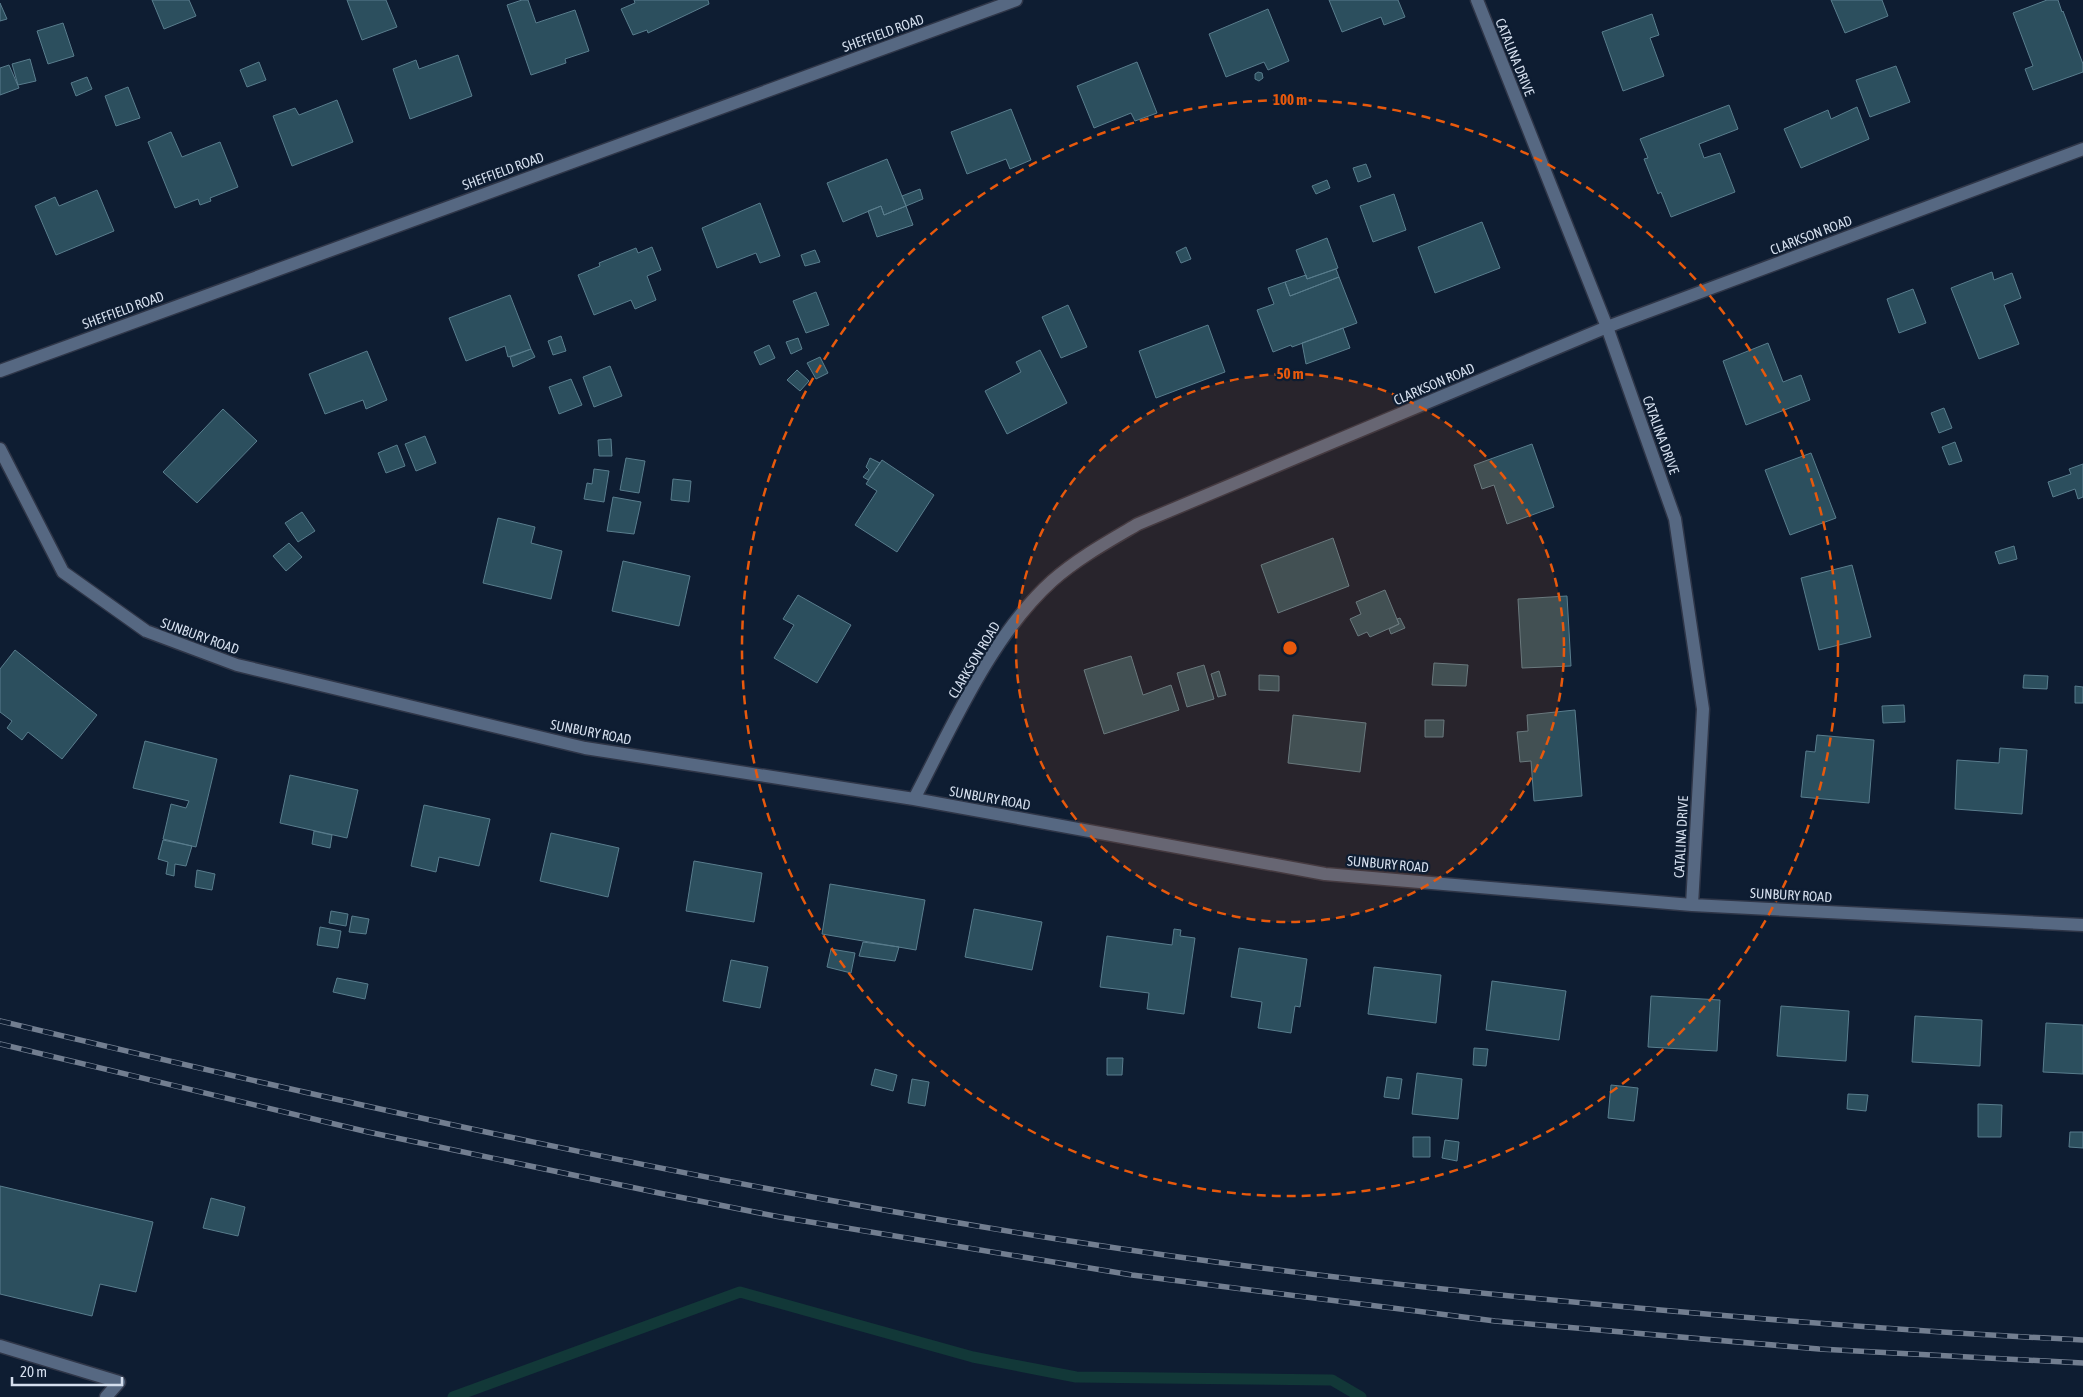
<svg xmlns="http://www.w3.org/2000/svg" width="2083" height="1397" font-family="'Asap Condensed',sans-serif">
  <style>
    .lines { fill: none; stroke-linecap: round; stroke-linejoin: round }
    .stream { stroke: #123838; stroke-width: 11 }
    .building { fill: #2c4f5e; stroke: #597d8d }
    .minor-casing { stroke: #2f3648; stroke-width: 15 }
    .minor { stroke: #566882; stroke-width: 12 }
    .rail-casing { stroke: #727e90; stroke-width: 5.5 }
    .rail { stroke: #0e1d32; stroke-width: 4; stroke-dasharray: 11; stroke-linecap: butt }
    .ring { fill: none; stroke: #e8590c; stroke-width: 2.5; stroke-dasharray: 9 6 }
    .labels { text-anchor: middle; stroke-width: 4.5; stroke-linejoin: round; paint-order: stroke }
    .street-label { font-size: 14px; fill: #d4deed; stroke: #0e1d32 }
    .centre { fill: #e8590c; stroke: #0e1d32; stroke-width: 2.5 }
    .ring-label { font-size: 15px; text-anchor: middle; font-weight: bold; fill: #e8590c; stroke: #0e1d32; stroke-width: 4.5; stroke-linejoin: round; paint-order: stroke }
  </style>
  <rect width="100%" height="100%" fill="#0e1d32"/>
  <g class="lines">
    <path class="stream" d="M453 1397 740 1292 973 1357 1076 1377 1332 1380 1361 1397"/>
  </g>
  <path class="building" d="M152 0H189L196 16 164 29Z
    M347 0H386L397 27 362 40Z
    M522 0H528L536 23 575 10 589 51 565 59 566 63 531 75 507 5Z
    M634 0H708L709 4 648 33 647 30 633 35 621 9 635 3Z
    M1329 0H1398L1405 17 1384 25 1381 17 1342 32Z
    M1831 0H1882L1888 16 1845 33Z
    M2047 0H2058L2062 12 2063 11 2083 64V72L2033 90 2025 69 2033 66 2013 13Z
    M0 3 7 19 0 21Z
    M1268 9 1289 61 1268 70 1264 62 1226 77 1209 34Z
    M1652 14 1659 35 1650 38 1664 76 1623 91 1602 32Z
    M63 23 74 56 48 64 37 31Z
    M458 55 472 96 410 119 393 69 416 60 419 69Z
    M30 59 36 81 18 85 12 64Z
    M259 62 266 80 247 87 240 70Z
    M1137 62 1157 113 1135 121 1131 113 1094 128 1077 86Z
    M9 65 19 88 0 95V68Z
    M1896 66 1910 102 1870 117 1856 80Z
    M1258 72 1262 73 1263 78 1259 81 1255 79V74Z
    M87 77 92 89 76 96 71 83Z
    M128 87 140 118 116 126 105 96Z
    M337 100 353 142 292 166 273 116 295 108 299 115Z
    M1729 105 1738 129 1699 144 1704 158 1720 153 1735 192 1671 217 1661 192 1658 194 1644 159 1648 158 1640 139Z
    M1857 107 1869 139 1801 168 1784 129 1828 110 1831 119Z
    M1011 109 1031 160 1010 169 1006 159 967 174 951 132Z
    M171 132 182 157 220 142 238 187 210 198 211 201 200 205 198 199 175 208 148 142Z
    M887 159 906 206 884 215 881 206 843 222 827 183Z
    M1366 164 1371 177 1358 182 1353 168Z
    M1327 180 1330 188 1316 194 1312 186Z
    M920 189 923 199 906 206 902 196Z
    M97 190 114 231 56 255 35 206 55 197 59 206Z
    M1394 194 1406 230 1373 242 1360 206Z
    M760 203 780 256 760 263 756 253 717 268 702 228Z
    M881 206 884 215 906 206 913 225 877 237 868 211Z
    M1482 222 1500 268 1435 293 1418 247Z
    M1327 238 1338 268 1307 279 1296 250Z
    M652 247 661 270 647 276 656 300 635 309 631 300 594 315 578 275 600 266 599 263 636 248 638 253Z
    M1186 247 1191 259 1181 263 1176 252Z
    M815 250 820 262 805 266 801 255Z
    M1336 269 1339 277 1290 296 1285 282 1306 275 1307 279Z
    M1992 272 1994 280 2012 273 2021 298 2004 305 2019 344 1979 359 1951 288Z
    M1339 277 1357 323 1292 347 1291 345 1273 352 1257 310 1274 304 1268 288 1285 282 1290 296Z
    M1913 289 1926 323 1899 333 1887 299Z
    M816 292 829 325 806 333 793 301Z
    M510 295 531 349 508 357 505 346 466 361 449 318Z
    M1068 305 1087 347 1061 358 1042 317Z
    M1208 325 1225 372 1156 398 1139 351Z
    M1343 328 1350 348 1306 364 1302 343Z
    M561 336 566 351 553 355 548 341Z
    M798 338 802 349 791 354 786 342Z
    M1768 343 1783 382 1801 375 1810 400 1746 425 1723 361Z
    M769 345 775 358 760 365 754 352Z
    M531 349 535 357 513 367 510 357Z
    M1040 350 1067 403 1007 434 985 391 1021 372 1016 362Z
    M367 351 387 400 366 409 363 400 325 414 309 374Z
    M820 357 828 373 816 379 807 363Z
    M610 366 622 396 594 407 583 377Z
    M797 370 809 381 800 391 787 380Z
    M571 379 582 405 559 414 549 387Z
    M1944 408 1952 428 1939 433 1931 413Z
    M223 409 257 441 197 503 163 472Z
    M425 436 436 463 416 471 405 444Z
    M611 439 612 456H599L598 440Z
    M1955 442 1962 461 1949 465 1942 447Z
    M1532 444 1554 507 1507 524 1494 485 1482 489 1474 465Z
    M397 445 405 466 386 473 378 453Z
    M1811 453 1836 518 1790 535 1765 470Z
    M626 458 645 461 639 493 620 490Z
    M870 458 880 463 868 480 863 477 869 470 866 467Z
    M882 460 934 495 897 552 855 525 877 491 866 484Z
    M2083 464V497L2078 499 2075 489 2053 497 2048 482 2071 474 2069 469Z
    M594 469 609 471 604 502 584 499 587 483 592 484Z
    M673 479 691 481 689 502 671 500Z
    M613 497 641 502 634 534 607 531Z
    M302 512 315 531 298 542 285 523Z
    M498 518 535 527 531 543 562 551 551 599 483 583Z
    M1333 538 1349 586 1278 613 1261 565Z
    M289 543 302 557 286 571 273 556Z
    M2014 546 2017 559 1999 564 1995 552Z
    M623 561 690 576 679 626 612 611Z
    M1852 565 1871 637 1819 650 1801 578Z
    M1385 590 1399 624 1370 637 1367 632 1358 636 1350 619 1361 614 1356 602Z
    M798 595 851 625 817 683 774 658 794 625 783 619Z
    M1567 596 1571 666 1522 668 1518 599Z
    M1400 618 1405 628 1391 634 1389 629 1399 624 1397 619Z
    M15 650 97 715 62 759 28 732 22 740 7 728 12 721 0 712V669Z
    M1131 656 1143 695 1171 685 1179 710 1104 734 1084 670Z
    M1434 663 1468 665 1466 686 1432 685Z
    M1204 665 1214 699 1187 707 1177 673Z
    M1219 671 1226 695 1218 697 1211 674Z
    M1259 675 1279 676V691L1259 690Z
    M2024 675 2048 676 2047 689 2023 688Z
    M2075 686 2083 687V703H2075Z
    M1904 705 1905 722 1883 723 1882 706Z
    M1575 710 1582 796 1534 801 1531 761 1520 762 1517 732 1528 731 1527 715Z
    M1293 715 1366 723 1360 772 1288 763Z
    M1425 720H1444L1443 737H1425Z
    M1817 735 1874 740 1869 803 1801 797 1806 751 1815 752Z
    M145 741 217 759 196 847 163 839 171 804 186 808 189 801 133 788Z
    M2000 748 2027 750 2022 814 1955 809 1957 760 1999 763Z
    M290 775 358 790 347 838 280 823Z
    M424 805 490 819 479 866 439 857 436 872 411 866Z
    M314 831 332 835 330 848 312 844Z
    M551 833 619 848 608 897 540 881Z
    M163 840 192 846 186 866 175 864 174 876 166 874 168 862 158 859Z
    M694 861 762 873 754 922 686 911Z
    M197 870 215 874 212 890 195 887Z
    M830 884 925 900 916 950 822 934Z
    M974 909 1042 922 1032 970 965 957Z
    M331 911 348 914 346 926 329 923Z
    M352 916 369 919 366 934 349 932Z
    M320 927 341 931 338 948 317 945Z
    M1174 929 1181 930 1180 936 1195 938 1184 1014 1147 1009 1149 993 1100 987 1107 936 1172 945Z
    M863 942 899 947 895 961 859 956Z
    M1239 948 1307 959 1300 1007 1295 1006 1291 1033 1258 1028 1262 1002 1231 997Z
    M831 949 855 953 851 973 827 967Z
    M731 960 768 967 760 1008 723 1001Z
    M1374 967 1441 975 1436 1023 1368 1014Z
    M337 978 368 984 365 999 333 992Z
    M1492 981 1566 991 1559 1040 1486 1030Z
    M1651 996 1720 1000 1717 1051 1648 1047Z
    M1781 1006 1849 1011 1846 1061 1777 1056Z
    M1915 1016 1982 1020 1980 1066 1912 1062Z
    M2046 1023 2083 1025V1074L2043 1072Z
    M1474 1048 1488 1049 1486 1066 1473 1065Z
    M1107 1058H1123L1122 1075H1107Z
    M875 1069 897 1075 893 1091 871 1085Z
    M1417 1073 1462 1079 1458 1119 1412 1114Z
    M1387 1077 1402 1079 1399 1099 1384 1097Z
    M912 1079 929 1082 925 1106 908 1103Z
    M1611 1085 1638 1088 1634 1121 1608 1118Z
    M1848 1094 1868 1095 1866 1111 1847 1109Z
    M1978 1104 2002 1105 2001 1137H1978Z
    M2070 1132H2083V1148L2069 1147Z
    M1413 1137H1430V1157H1413Z
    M1445 1140 1459 1142 1457 1161 1442 1158Z
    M0 1186 153 1222 136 1292 100 1284 92 1316 0 1294Z
    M211 1198 245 1207 238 1236 203 1228Z"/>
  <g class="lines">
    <g class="minor-casing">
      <path id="minor" d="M1477 0 1607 327 1675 519 1703 709 1692 905
        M0 371 1016 0
        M0 449 63 572 146 631 237 665 585 748 914 799 1325 874 1692 905 2083 925
        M914 799C952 727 991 636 1052 581 1078 558 1109 541 1138 524L1607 327 2083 149
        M0 1346 119 1382 106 1397"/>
    </g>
    <use href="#minor" class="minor"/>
    <g class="rail-casing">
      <path id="rail" d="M0 1021C354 1106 710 1185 1070 1241 1262 1271 1456 1292 1649 1309 1794 1322 1938 1333 2083 1340
        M0 1044 368 1132 659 1193 780 1217 1132 1275 1495 1321 1819 1349 2083 1363"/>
    </g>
    <use href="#rail" class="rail"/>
  </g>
  <circle cx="1290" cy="648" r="274" fill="#e8590c" fill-opacity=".12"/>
  <g class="ring">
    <circle cx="1290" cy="648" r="274"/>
    <circle cx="1290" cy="648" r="548"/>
  </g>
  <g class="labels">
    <g class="street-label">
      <text transform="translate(883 33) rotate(-20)" y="5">SHEFFIELD ROAD</text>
      <text transform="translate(1515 57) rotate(68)" y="5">CATALINA DRIVE</text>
      <text transform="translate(503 171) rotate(-20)" y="5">SHEFFIELD ROAD</text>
      <text transform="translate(1811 235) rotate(-21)" y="5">CLARKSON ROAD</text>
      <text transform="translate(123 310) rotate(-20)" y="5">SHEFFIELD ROAD</text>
      <text transform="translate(1434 384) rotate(-23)" y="5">CLARKSON ROAD</text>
      <text transform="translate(1661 435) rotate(70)" y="5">CATALINA DRIVE</text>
      <text transform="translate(200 636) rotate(20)" y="5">SUNBURY ROAD</text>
      <text transform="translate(974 660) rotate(-59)" y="5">CLARKSON ROAD</text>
      <text transform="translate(591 732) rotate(11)" y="5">SUNBURY ROAD</text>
      <text transform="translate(990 798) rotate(10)" y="5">SUNBURY ROAD</text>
      <text transform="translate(1681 837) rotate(-87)" y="5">CATALINA DRIVE</text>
      <text transform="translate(1388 864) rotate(5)" y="5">SUNBURY ROAD</text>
      <text transform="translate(1791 895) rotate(3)" y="5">SUNBURY ROAD</text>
    </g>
  </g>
  <circle cx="1290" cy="648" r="8" class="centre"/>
  <g class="ring-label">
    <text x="1290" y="105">100 m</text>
    <text x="1290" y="379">50 m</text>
  </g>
  <path d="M12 1377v8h110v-8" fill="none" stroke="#d4deed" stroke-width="2.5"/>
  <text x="20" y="1377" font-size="15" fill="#d4deed" stroke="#0e1d32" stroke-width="4" paint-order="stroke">20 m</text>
</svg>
